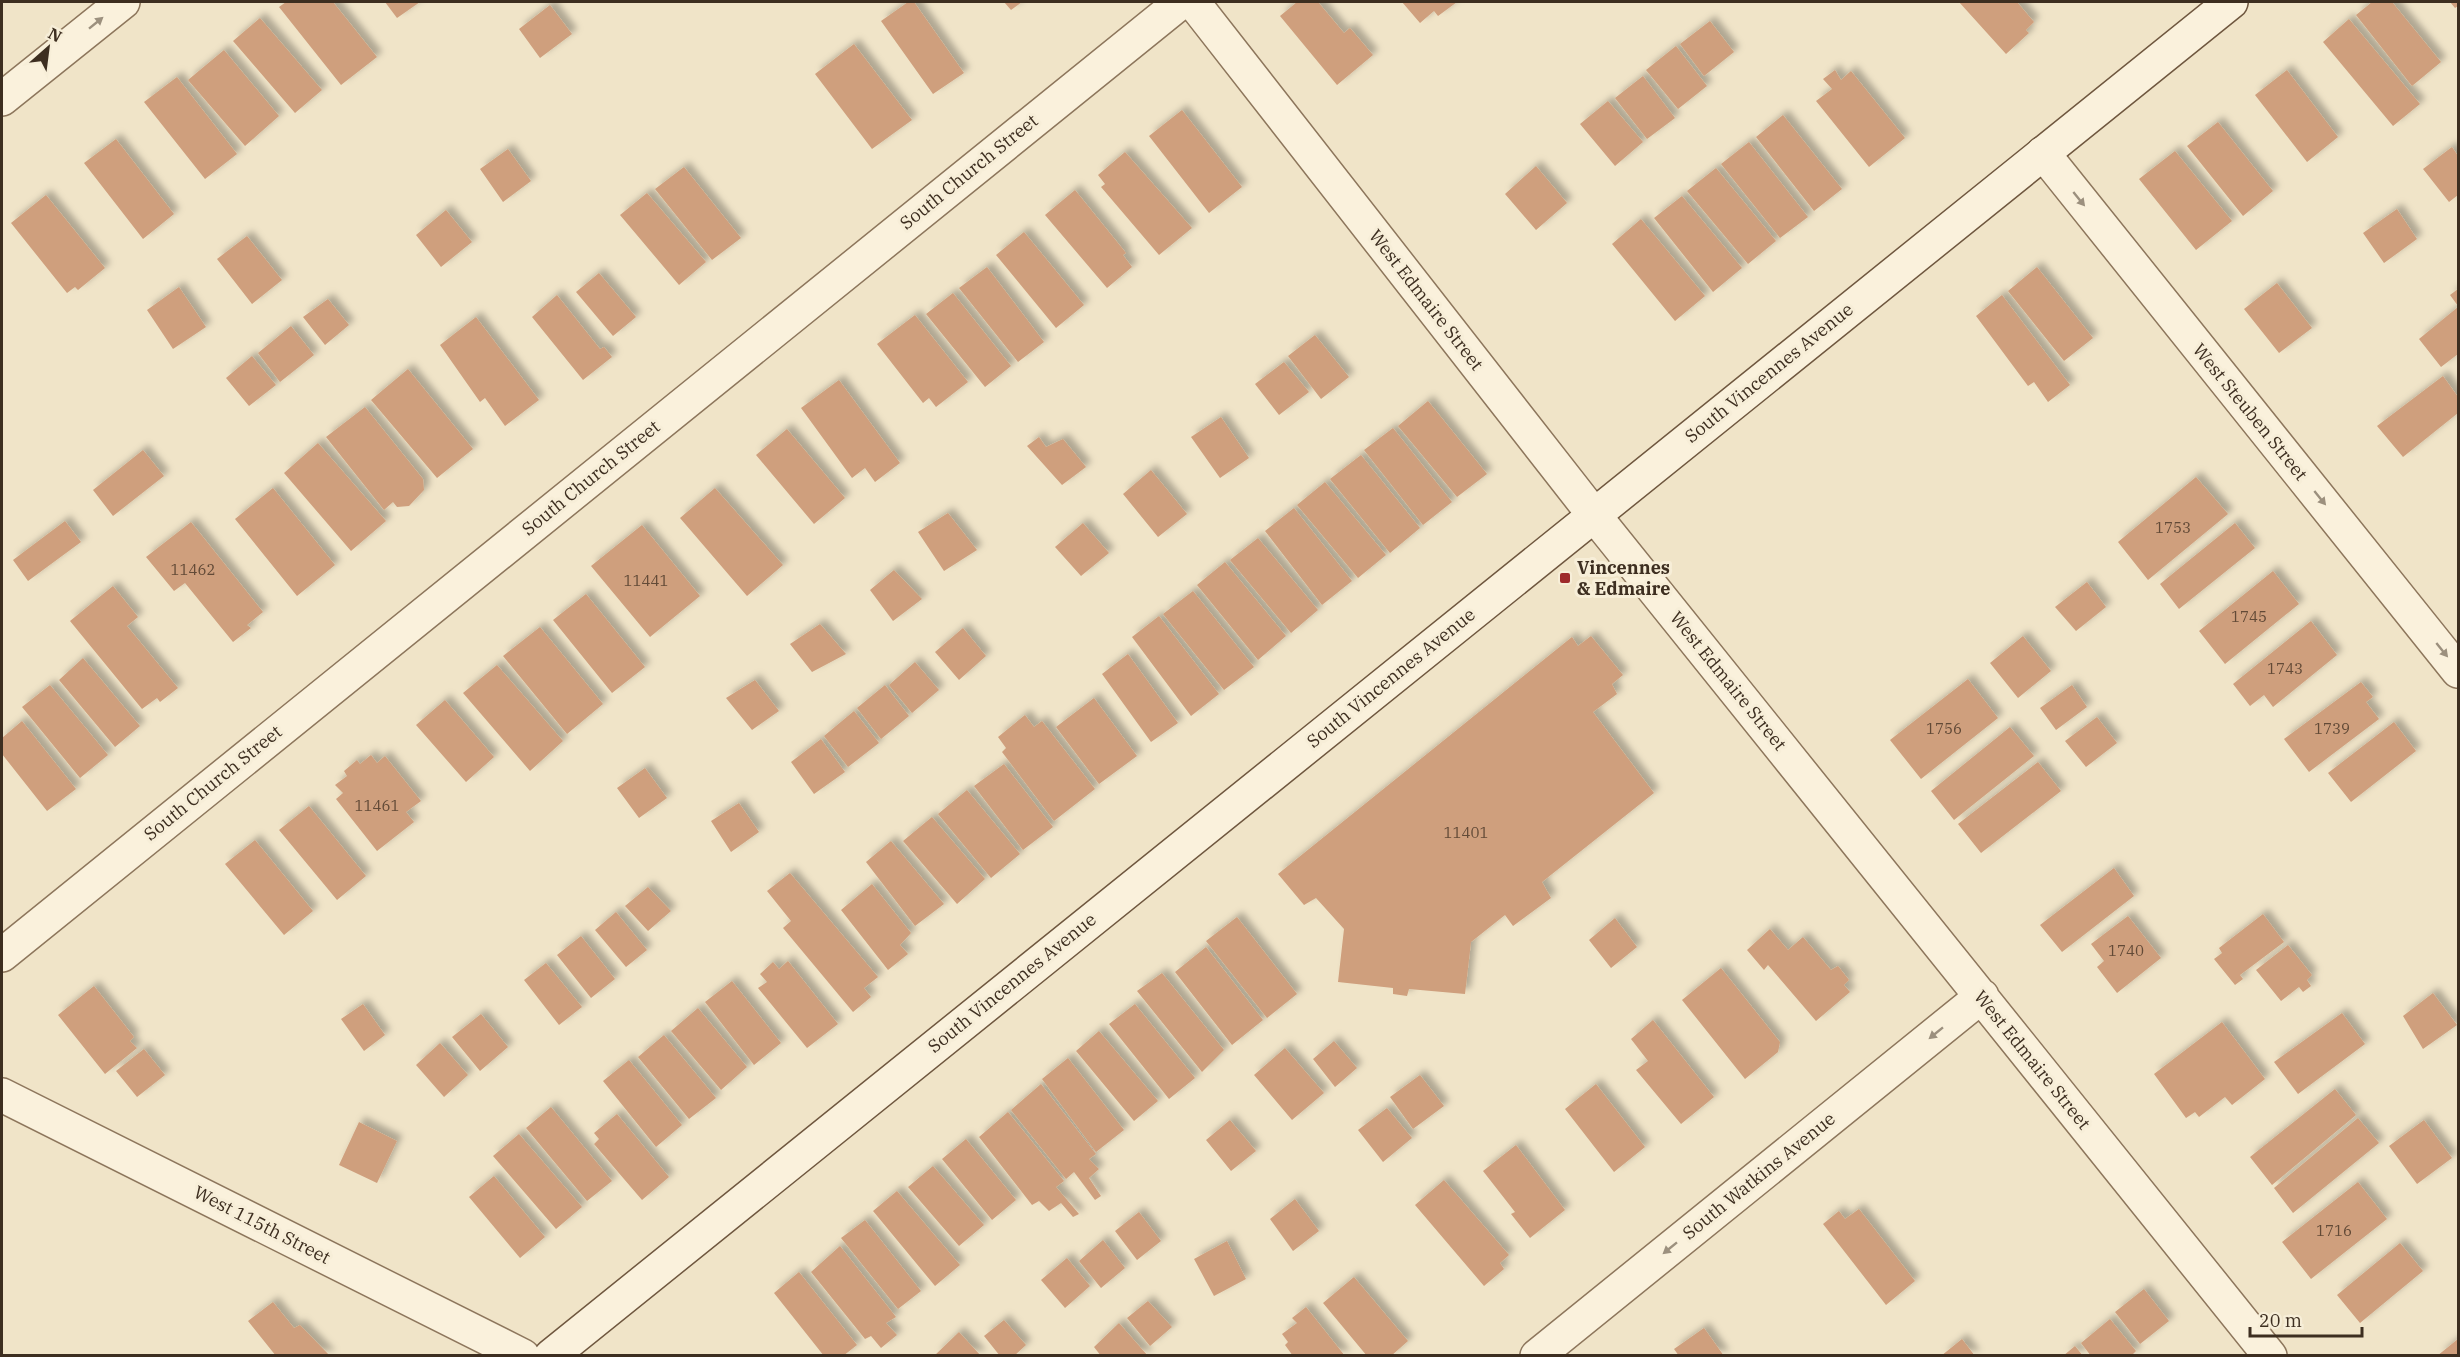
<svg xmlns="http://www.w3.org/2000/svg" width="2460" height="1357" font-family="'IBM Plex Serif',serif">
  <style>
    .building { fill: #cf9f7d; filter: url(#shadow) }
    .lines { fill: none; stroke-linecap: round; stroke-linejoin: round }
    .minor-casing { stroke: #8d765c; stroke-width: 36 }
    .tertiary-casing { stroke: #8d765c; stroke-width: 36 }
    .secondary-casing { stroke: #6f573f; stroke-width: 36 }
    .minor { stroke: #faf1dc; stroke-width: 33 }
    .tertiary { stroke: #faf1dc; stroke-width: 33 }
    .secondary { stroke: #faf1dc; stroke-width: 33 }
    .oneway { fill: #9c907e }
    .poi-dot { fill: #9e2a2b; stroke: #f7eed8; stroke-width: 2 }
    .labels { text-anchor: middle; stroke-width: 6; stroke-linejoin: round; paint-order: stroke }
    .number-label { font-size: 15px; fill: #624a37 }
    .street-label { font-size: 18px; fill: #3d2e20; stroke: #f7eed8 }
    .poi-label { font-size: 18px; font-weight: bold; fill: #3d2e20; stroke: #f7eed8; text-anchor: start }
  </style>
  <defs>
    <filter id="shadow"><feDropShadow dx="5.5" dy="-5.5" stdDeviation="3" flood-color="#0004"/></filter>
  </defs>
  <rect width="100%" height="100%" fill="#f0e4c8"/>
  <path class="building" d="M286 2H333L377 57 341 85 279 7Z
    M385 2H420L397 18Z
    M908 2H914L964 73 933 94 881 21Z
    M1004 2H1022L1011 10Z
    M1297 2H1318L1344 33 1350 28 1373 55 1337 85 1280 16Z
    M1402 2H1457L1438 16 1434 11 1420 23Z
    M1959 2H2017L2034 22 2026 30 2029 33 2006 54Z
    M2372 2H2392L2441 62 2412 86 2356 15Z
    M2450 2H2458V6L2455 8Z
    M550 5 572 34 540 58 519 29Z
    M260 18 322 90 295 113 233 41Z
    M2349 19 2420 104 2393 126 2323 42Z
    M1710 21 1734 52 1704 76 1680 44Z
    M854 44 912 120 872 149 815 74Z
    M1676 46 1707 86 1678 109 1646 70Z
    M224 50 279 116 245 146 188 80Z
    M1835 70 1841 80 1851 71 1905 138 1869 167 1816 101 1832 89 1823 79Z
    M2287 70 2338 137 2307 162 2255 95Z
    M1643 76 1675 118 1647 139 1615 98Z
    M177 77 237 154 205 179 144 102Z
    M1608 101 1643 142 1615 166 1580 124Z
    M1182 110 1242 187 1209 213 1149 136Z
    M1783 115 1842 189 1814 211 1756 137Z
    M2218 122 2273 191 2243 216 2187 146Z
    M116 139 174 214 143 239 84 163Z
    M1749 142 1808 217 1780 238 1721 164Z
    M2452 147 2458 156V195L2449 202 2423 169Z
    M508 149 531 181 503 202 480 169Z
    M2175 151 2232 221 2196 250 2139 179Z
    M1125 152 1192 228 1159 255 1101 187 1105 184 1098 175Z
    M1536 166 1567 203 1536 230 1505 194Z
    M684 167 741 238 712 260 655 189Z
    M1716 168 1776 241 1748 264 1687 191Z
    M1075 190 1126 253 1123 255 1132 267 1107 288 1045 215Z
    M647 193 706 262 679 285 620 215Z
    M46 195 105 268 78 290 75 287 67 293 11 223Z
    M1682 196 1742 268 1713 292 1654 218Z
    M2397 209 2417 239 2384 263 2363 233Z
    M446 210 472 242 441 267 416 235Z
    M1641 219 1705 296 1675 321 1612 244Z
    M1024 232 1084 305 1056 328 996 255Z
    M247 236 282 280 252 304 217 259Z
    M987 267 1044 342 1018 362 959 288Z
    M2037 267 2093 338 2064 361 2008 291Z
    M599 273 636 317 613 336 576 292Z
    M2277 283 2312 328 2279 353 2244 309Z
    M179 287 206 327 173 349 147 310Z
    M2458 289V306L2450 295Z
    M953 293 1011 366 985 387 926 314Z
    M557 295 600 349 604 347 612 357 583 380 532 317Z
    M2002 295 2070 385 2048 402 2034 382 2028 386 1976 316Z
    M328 299 349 325 325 345 303 317Z
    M2458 307V354L2441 367 2419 339Z
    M915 315 968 382 936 407 929 398 923 403 877 344Z
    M476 317 539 400 505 426 485 398 480 402 440 345Z
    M291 326 314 355 280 382 258 353Z
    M1315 335 1349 377 1321 399 1288 356Z
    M252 356 276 385 249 406 226 378Z
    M1284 362 1309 392 1279 415 1255 384Z
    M408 369 473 449 437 478 371 400Z
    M2443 376 2458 397V413L2403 457 2377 426Z
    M839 380 900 463 875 482 865 468 852 478 801 408Z
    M1428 401 1487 474 1457 497 1398 426Z
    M365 407 423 479 424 490 409 506 397 507 393 502 384 510 326 437Z
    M1221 417 1249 458 1220 478 1191 437Z
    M1393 428 1452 502 1423 525 1364 450Z
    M787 429 845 498 814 524 756 455Z
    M1039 437 1046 447 1063 439 1086 467 1062 485 1027 446Z
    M318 443 386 521 351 551 284 473Z
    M143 450 164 476 113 516 93 490Z
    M1361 455 1420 528 1390 553 1330 479Z
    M1151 470 1187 514 1158 537 1123 494Z
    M2196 477 2228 514 2148 580 2118 542Z
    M1325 482 1386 555 1358 578 1297 505Z
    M273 488 335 565 297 596 235 519Z
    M715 488 783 565 747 596 680 518Z
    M1294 508 1352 581 1322 605 1265 531Z
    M948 513 977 550 944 571 918 532Z
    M65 521 81 542 28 581 13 560Z
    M191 522 263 612 247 625 251 628 233 642 185 583 174 591 146 557Z
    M1083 523 1109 553 1081 576 1055 547Z
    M2235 523 2255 548 2179 609 2160 584Z
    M642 525 700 596 650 637 591 566Z
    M1258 538 1318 610 1291 633 1230 560Z
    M1225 562 1286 636 1258 660 1197 585Z
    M894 570 922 599 893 621 870 590Z
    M2273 571 2299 604 2225 664 2199 631Z
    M2087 582 2106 607 2076 631 2055 607Z
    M113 586 138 617 127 626 178 688 160 702 157 698 142 709 70 621Z
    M1193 591 1254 667 1224 690 1163 614Z
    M586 594 645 667 612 693 553 620Z
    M1159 616 1219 694 1191 716 1132 637Z
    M2311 621 2337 655 2273 707 2264 695 2250 706 2233 684Z
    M820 624 846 654 812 672 790 644Z
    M540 627 603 704 567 734 503 656Z
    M963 628 986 656 959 680 935 652Z
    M1591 636 1623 675 1612 684 1617 694 1593 712 1654 793 1542 882 1551 898 1513 926 1505 915 1471 942 1465 994 1409 989 1407 996 1393 994V988L1338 982 1344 929 1316 898 1304 905 1278 874 1572 637 1578 646Z
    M2023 636 2051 671 2018 698 1990 663Z
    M1128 654 1178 723 1151 742 1102 674Z
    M83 658 140 726 115 747 59 680Z
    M915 662 939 690 912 713 889 685Z
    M497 665 563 741 530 771 463 693Z
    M1968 679 1998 718 1921 779 1890 740Z
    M755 680 779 711 752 730 726 698Z
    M2361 682 2373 697 2366 702 2379 719 2309 772 2284 739Z
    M50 685 108 755 80 778 22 707Z
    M885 685 909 716 881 739 857 708Z
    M2072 685 2087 707 2056 730 2040 708Z
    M1094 698 1137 756 1099 784 1056 727Z
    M445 700 494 757 466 782 416 725Z
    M854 711 879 743 848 767 824 736Z
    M1025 715 1034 727 1042 721 1095 789 1054 821 1002 752 1006 748 998 737Z
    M2097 717 2117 743 2086 767 2065 741Z
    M22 721 76 789 47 811 2 754V738Z
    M2394 722 2416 751 2351 802 2328 773Z
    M2010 727 2034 756 1954 820 1931 791Z
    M821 739 845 772 814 794 791 762Z
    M371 755 377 763 385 756 421 801 406 812 414 822 377 851 336 799 343 793 335 785 347 776 344 771 357 760 360 764Z
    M2038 762 2061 791 1981 853 1958 824Z
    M1004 764 1053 827 1023 850 974 786Z
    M645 768 667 798 639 818 617 788Z
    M967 790 1020 854 991 878 938 814Z
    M739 803 759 832 731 852 711 821Z
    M309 806 366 876 337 900 279 830Z
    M932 817 985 879 957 904 903 841Z
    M255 840 313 911 284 935 225 864Z
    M891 841 944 904 915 926 866 862Z
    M2114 868 2134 896 2062 952 2040 925Z
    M790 873 878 977 864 988 871 997 853 1012 783 928 791 921 767 891Z
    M872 884 911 933 900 945 908 954 888 970 841 910Z
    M648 887 671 911 648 931 625 906Z
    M616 912 647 950 626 967 595 930Z
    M2263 914 2284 942 2240 975 2243 979 2235 985 2214 959 2222 953 2219 948Z
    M2128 916 2161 958 2117 993 2097 967 2104 961 2091 944Z
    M1237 917 1297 994 1267 1018 1206 941Z
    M1615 918 1637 947 1611 968 1589 940Z
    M1770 929 1788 950 1803 937 1831 970 1838 966 1849 980 1844 985 1850 992 1816 1021 1768 965 1764 970 1747 950Z
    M581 936 615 979 591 998 557 955Z
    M2288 945 2312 975 2307 980 2311 986 2303 992 2299 987 2281 1001 2256 970Z
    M1206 947 1263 1020 1232 1045 1175 972Z
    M788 961 838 1024 807 1048 758 988 767 982 760 974 773 962 779 969Z
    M546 963 582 1007 559 1025 524 980Z
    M1721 968 1780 1042 1778 1052 1745 1079 1682 1000Z
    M1162 973 1224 1050 1202 1072 1137 991Z
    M732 981 781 1043 754 1065 705 1002Z
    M94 986 134 1037 130 1041 137 1048 105 1074 58 1015Z
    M2433 993 2457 1025 2423 1049 2403 1016Z
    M363 1004 385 1035 364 1051 341 1019Z
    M1135 1004 1195 1078 1169 1099 1109 1024Z
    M698 1008 747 1067 721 1090 671 1031Z
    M2342 1013 2365 1044 2298 1094 2274 1062Z
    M481 1014 508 1047 480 1071 452 1037Z
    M1653 1020 1714 1097 1681 1124 1636 1070 1648 1061 1631 1039Z
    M2222 1022 2265 1079 2232 1105 2225 1097 2199 1117 2195 1112 2186 1118 2154 1074Z
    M1099 1031 1158 1101 1134 1121 1076 1051Z
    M664 1035 716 1098 689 1119 638 1057Z
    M1334 1041 1357 1068 1335 1087 1313 1059Z
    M440 1043 468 1075 444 1097 416 1065Z
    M1285 1048 1324 1093 1292 1120 1254 1075Z
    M144 1049 165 1075 137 1097 116 1071Z
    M1068 1058 1124 1130 1096 1152 1042 1079Z
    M629 1060 682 1125 656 1147 603 1081Z
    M1420 1075 1444 1106 1413 1129 1390 1097Z
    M1041 1084 1096 1154 1089 1159 1099 1169 1089 1178 1101 1196 1095 1200 1074 1172 1066 1179 1011 1110Z
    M1596 1084 1645 1147 1614 1172 1565 1109Z
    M2335 1089 2356 1115 2272 1185 2250 1157Z
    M551 1107 612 1181 587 1201 526 1128Z
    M1387 1108 1412 1138 1383 1162 1358 1130Z
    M1008 1112 1064 1181 1056 1187 1079 1214 1073 1217 1061 1203 1049 1211 1039 1201 1032 1205 979 1137Z
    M617 1114 669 1177 642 1200 594 1144 599 1139 594 1133Z
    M2358 1118 2379 1143 2293 1213 2274 1188Z
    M1230 1120 1256 1151 1231 1171 1206 1140Z
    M2424 1120 2452 1158 2417 1184 2389 1146Z
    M359 1122 397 1141 377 1183 339 1165Z
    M519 1134 582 1207 556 1229 493 1156Z
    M966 1139 1016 1200 992 1220 942 1159Z
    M1516 1145 1565 1210 1530 1238 1511 1214 1515 1212 1483 1171Z
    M933 1166 984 1225 959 1246 908 1187Z
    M494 1176 545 1237 520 1258 469 1197Z
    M1444 1180 1509 1255 1500 1263 1504 1269 1484 1286 1415 1205Z
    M2358 1182 2387 1219 2311 1279 2282 1242Z
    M897 1191 960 1265 935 1286 873 1211Z
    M1295 1199 1319 1231 1293 1251 1270 1219Z
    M1859 1209 1915 1281 1886 1305 1823 1224 1839 1211 1845 1219Z
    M1139 1212 1161 1241 1137 1260 1115 1231Z
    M865 1220 921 1291 898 1309 841 1238Z
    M1103 1240 1125 1268 1101 1288 1079 1261Z
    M1227 1241 1246 1279 1214 1296 1194 1259Z
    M2400 1243 2423 1271 2360 1323 2337 1295Z
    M840 1246 896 1317 886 1323 897 1335 881 1348 871 1336 865 1339 811 1272Z
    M1067 1258 1090 1286 1065 1308 1041 1280Z
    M799 1272 857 1345 843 1356H824L774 1293Z
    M1354 1277 1408 1341 1391 1356H1367L1323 1303Z
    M2144 1289 2169 1321 2140 1344 2115 1312Z
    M1148 1301 1172 1327 1150 1346 1127 1318Z
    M273 1302 294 1328 300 1325 330 1356H276L248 1321Z
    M1306 1307 1345 1356H1293L1285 1345 1288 1342 1282 1334 1297 1323 1292 1318Z
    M2110 1319 2136 1351 2131 1356H2091L2081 1343Z
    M1004 1320 1026 1345 1014 1356H1000L984 1336Z
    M1119 1323 1148 1356H1101L1094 1347Z
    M1704 1328 1724 1356H1679L1674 1349Z
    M959 1332 981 1356H934Z
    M1962 1339 1975 1356H1941Z
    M2458 1339V1356H2437Z
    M2075 1346 2083 1356H2063Z"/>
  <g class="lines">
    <g class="minor-casing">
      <path id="minor" d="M1193 2 1594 515 2270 1356
        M2 99 123 2
        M2043 153 2458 671
        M2 955 1181 2
        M1537 1356 1982 996"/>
    </g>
    <g class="tertiary-casing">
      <path id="tertiary" d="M2 1095 523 1356"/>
    </g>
    <g class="secondary-casing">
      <path id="secondary" d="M551 1356 2231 2"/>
    </g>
    <use href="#minor" class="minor"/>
    <use href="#tertiary" class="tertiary"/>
    <use href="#secondary" class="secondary"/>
  </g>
  <defs><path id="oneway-solid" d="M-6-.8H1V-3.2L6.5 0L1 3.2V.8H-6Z" transform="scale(1.5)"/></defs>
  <g class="oneway">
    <use href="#oneway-solid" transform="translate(96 23) rotate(-39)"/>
    <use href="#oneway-solid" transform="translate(2079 199) rotate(51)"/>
    <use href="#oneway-solid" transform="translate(2320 498) rotate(51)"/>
    <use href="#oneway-solid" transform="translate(2442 650) rotate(51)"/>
    <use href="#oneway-solid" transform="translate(1936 1033) rotate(141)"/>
    <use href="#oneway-solid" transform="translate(1670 1248) rotate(141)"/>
  </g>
  <rect class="poi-dot" x="1559" y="572" width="12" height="12" rx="3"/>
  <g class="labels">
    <g class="number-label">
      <text x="2173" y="533">1753</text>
      <text x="193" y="575">11462</text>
      <text x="646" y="586">11441</text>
      <text x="2249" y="622">1745</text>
      <text x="2285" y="674">1743</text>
      <text x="1944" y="734">1756</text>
      <text x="2332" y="734">1739</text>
      <text x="377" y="811">11461</text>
      <text x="1466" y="838">11401</text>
      <text x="2126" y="956">1740</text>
      <text x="2334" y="1236">1716</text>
    </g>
    <g class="street-label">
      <text transform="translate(969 172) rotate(-39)" y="6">South Church Street</text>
      <text transform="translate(1426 300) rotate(52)" y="6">West Edmaire Street</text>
      <text transform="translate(1769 373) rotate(-39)" y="6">South Vincennes Avenue</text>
      <text transform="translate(2250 412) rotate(51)" y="6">West Steuben Street</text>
      <text transform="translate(591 478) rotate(-39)" y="6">South Church Street</text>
      <text transform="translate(1391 678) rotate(-39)" y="6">South Vincennes Avenue</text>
      <text transform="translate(1728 681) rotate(51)" y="6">West Edmaire Street</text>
      <text transform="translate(213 783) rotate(-39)" y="6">South Church Street</text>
      <text transform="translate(1012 983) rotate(-39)" y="6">South Vincennes Avenue</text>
      <text transform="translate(2032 1060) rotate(51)" y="6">West Edmaire Street</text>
      <text transform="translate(1759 1176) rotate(-39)" y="6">South Watkins Avenue</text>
      <text transform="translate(262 1225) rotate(27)" y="6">West 115th Street</text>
    </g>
    <g class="poi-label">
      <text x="1577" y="574">Vincennes<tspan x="1577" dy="21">&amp; Edmaire</tspan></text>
    </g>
  </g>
  <rect width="2460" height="1357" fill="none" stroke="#3d2e20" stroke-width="6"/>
  <g transform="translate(48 48) rotate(28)" stroke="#f7eed8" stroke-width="4.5" paint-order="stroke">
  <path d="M0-4.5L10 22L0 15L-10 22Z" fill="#3d2e20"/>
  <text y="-9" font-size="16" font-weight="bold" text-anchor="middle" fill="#3d2e20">N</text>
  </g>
  <path d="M2250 1327v9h112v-9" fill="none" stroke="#3d2e20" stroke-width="3"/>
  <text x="2259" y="1327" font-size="18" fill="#3d2e20" stroke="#f7eed8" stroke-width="4.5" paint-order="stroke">20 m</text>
</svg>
